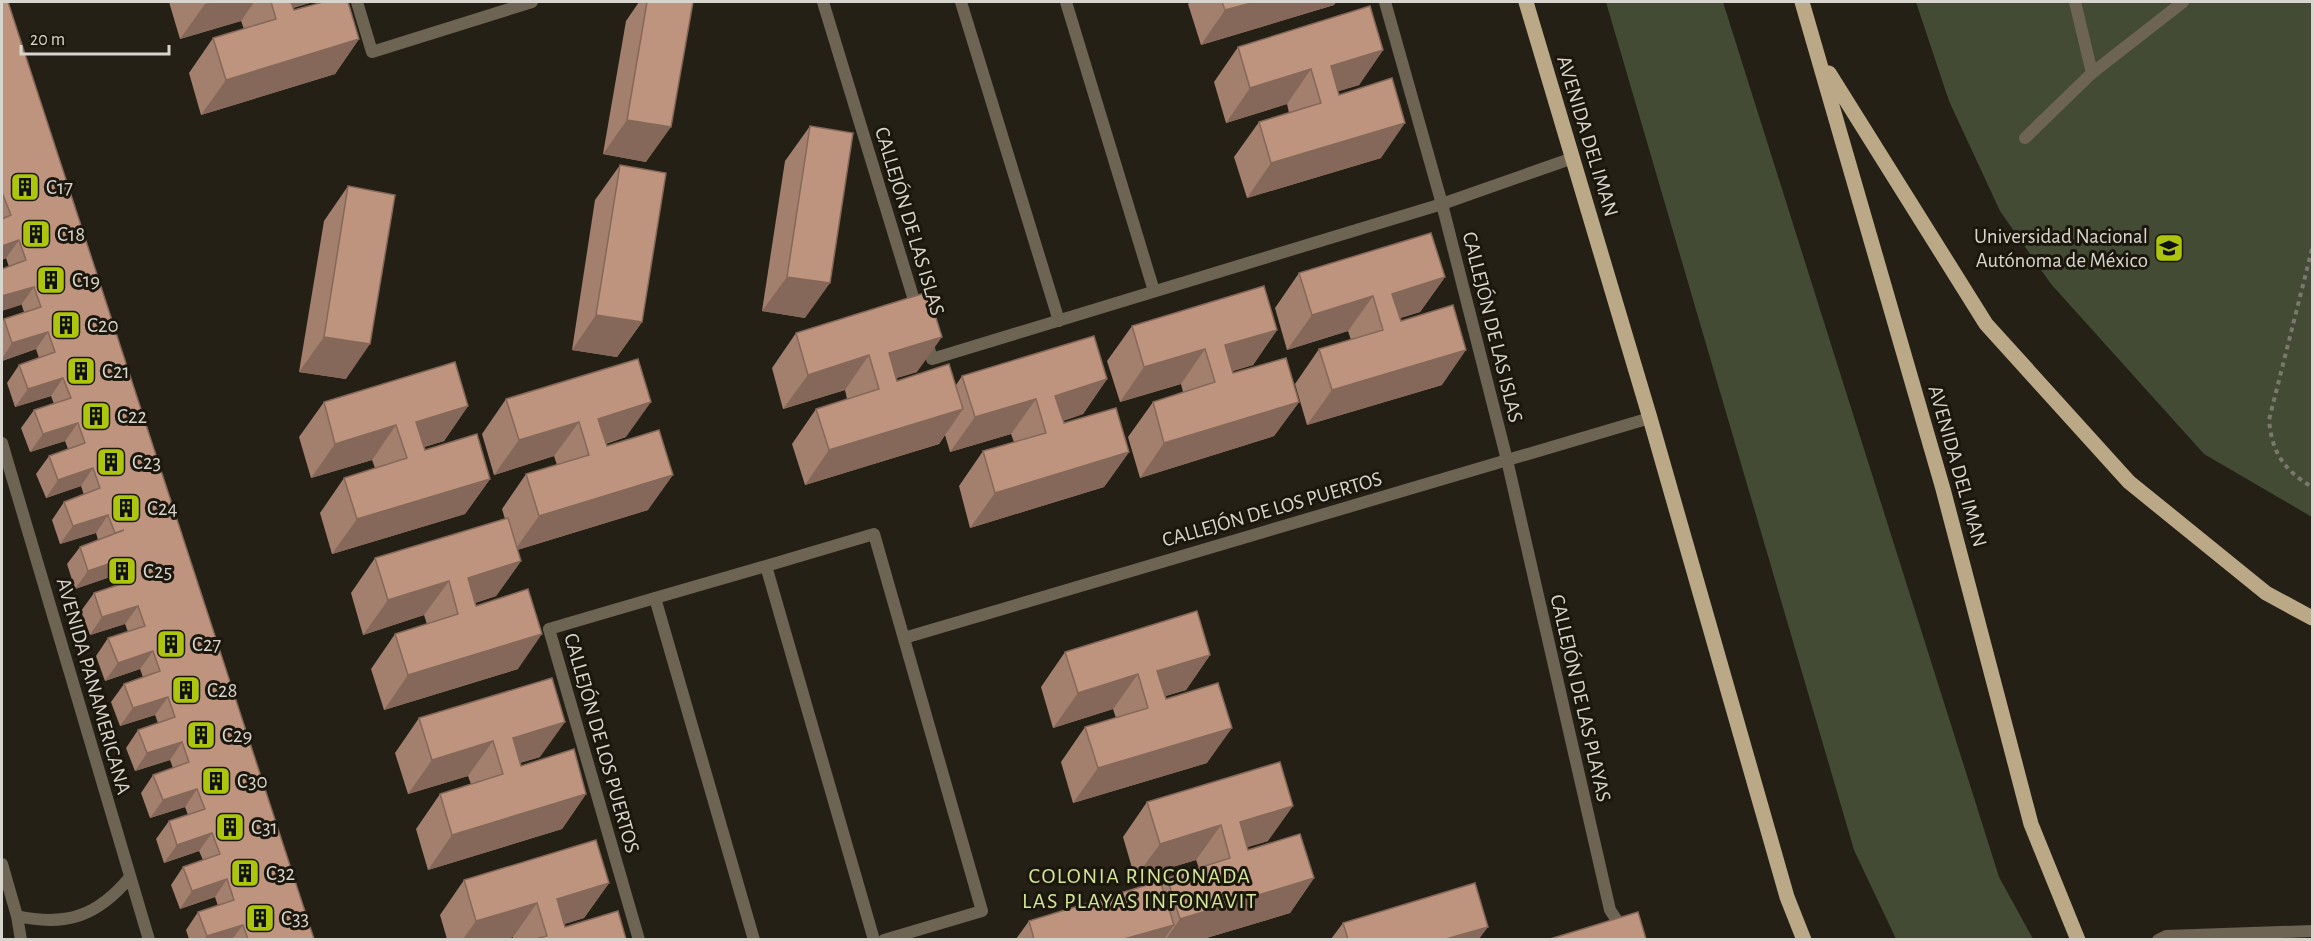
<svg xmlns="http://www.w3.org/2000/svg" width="2314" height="941" font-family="'Alegreya Sans',sans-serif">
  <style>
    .green { fill: #434b35 }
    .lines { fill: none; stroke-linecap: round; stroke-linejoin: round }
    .path { stroke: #7b776e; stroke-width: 4; stroke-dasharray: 4.5 4.5; stroke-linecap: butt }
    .service { stroke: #6d6454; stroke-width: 12 }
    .minor { stroke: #6d6454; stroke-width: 12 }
    .tertiary { stroke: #6d6454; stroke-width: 12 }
    .primary { stroke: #baa887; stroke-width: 15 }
    .wall { fill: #a37f6d }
    .shaded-wall { fill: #856859 }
    .building { fill: #be947f; stroke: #856859; stroke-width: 1.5 }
    .labels { text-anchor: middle; stroke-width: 6; stroke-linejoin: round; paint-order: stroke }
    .street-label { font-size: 21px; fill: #d8d5ce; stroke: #1b170c }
    .poi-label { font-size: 21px; fill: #d8d5ce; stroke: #1b170c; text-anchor: start }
    .neighbourhood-label { font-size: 22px; letter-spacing: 1.5px; fill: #d5e599; stroke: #1b170c }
  </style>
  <rect width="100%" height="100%" fill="#252015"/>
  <path class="green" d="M1606 2H1723L1999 877 2033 939H1896L1854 850Z
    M1916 2H2312V517L2204 454 2051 284 2000 211 1949 101Z"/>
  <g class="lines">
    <path class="path" d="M2312 249 2269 420C2272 453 2284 470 2312 487"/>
    <path class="service" d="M2075 2 2092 73
      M2025 138 2092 73 2183 2
      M2158 940 2166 936 2312 931"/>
    <path class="minor" d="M357 2 372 52 532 2
      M823 2 917 310
      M961 2 1059 321
      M1066 2 1154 291
      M1385 2 1442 204 1507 460 1610 910 1630 940
      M926 338 932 359 1442 204 1573 158
      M766 566 874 534 982 911 884 940
      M904 638 1650 418
      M639 940 549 629 655 598
      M754 940 655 598 766 566 874 940"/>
    <path class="tertiary" d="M2 443 149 940
      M2 864 17 916 21 940
      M17 916C66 927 98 916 130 877"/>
    <path class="primary" d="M1526 2 1650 418 1787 897 1804 940
      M1802 2 1943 489 2031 824 2078 940
      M1829 73 1986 324 2129 482 2266 593 2312 618"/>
  </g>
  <path class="wall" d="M2 2 314 939H189L186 930 198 912 218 906 215 897 180 909 171 885 183 867 203 860 199 851 164 863 156 839 169 821 188 815 185 807 150 818 141 793 153 775 173 768 170 760 135 771 126 748 138 730 158 723 155 715 120 726 111 702 124 684 143 677 140 669 105 681 96 656 108 638 128 632 125 624 90 635 81 611 94 593 114 586 110 577 75 589 67 564 80 547 98 540 96 533 60 544 52 520 64 502 84 495 81 486 46 498 36 474 49 456 68 449 65 441 30 452 21 428 34 410 54 404 51 396 15 407 7 383 19 365 39 358 36 349 2 361V323L4 319 24 312 6 258 2 260Z
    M169 2H313L293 8 294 10 359 39 335 74 201 115 189 73 213 38 244 29 241 21 180 39Z
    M639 2H693L646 162 603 154 626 21Z
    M1190 2H1336L1334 5 1201 45 1188 4Z
    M1238 47 1383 50 1359 85 1338 91 1339 95 1381 158 1247 198 1234 157 1259 122 1289 113 1287 104 1226 123 1214 82Z
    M810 126 805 318 762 311 785 161Z
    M620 165 642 322 617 357 572 350 595 200Z
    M348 186 346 379 299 372 324 221Z
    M1299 273 1445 277 1420 312 1400 318 1442 385 1307 425 1295 384 1319 349 1351 340 1348 331 1287 350 1275 308Z
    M928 292 917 372 896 378 897 381 956 385 962 376 1107 379 1083 414 1063 421 1064 423 1129 452 1104 487 970 528 959 486 983 451 1014 442 1011 434 950 452 945 435 939 444 805 485 792 444 816 409 847 399 845 390 783 409 772 368 796 333Z
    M1132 326 1277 330 1253 365 1233 371V373L1299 402 1274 436 1140 478 1128 437 1153 402 1183 392 1181 384 1120 402 1107 361Z
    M506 399 626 437 606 444 648 510 517 550 521 561 496 596 475 603 476 606 518 669 384 710 371 669 395 634 427 624 424 615 363 635 351 593 375 558 505 519 502 509 526 474 557 465 554 456 494 475 482 434Z
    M324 402 468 406 444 441 424 447 425 450 490 479 465 514 332 554 320 513 344 478 375 468 372 460 311 478 299 437Z
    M1065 652 1210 655 1186 690 1165 696 1207 763 1073 803 1061 762 1085 727 1116 718 1113 709 1053 728 1041 687Z
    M419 718 540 757 520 763 521 766 586 794 562 829 428 870 416 829 440 794 471 784 468 776 408 794 395 753Z
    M1147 802 1268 841 1247 847 1248 850 1314 878 1290 913 1203 939H1016L1029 921 1162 886 1167 878 1199 868 1196 860 1135 878 1123 837Z
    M464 880 609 883 584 918 564 924 565 927 626 939H513V937L506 939H447L440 915Z
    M1343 923 1479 939H1331Z"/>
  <path class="shaded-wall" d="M213 2H254L241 21 180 39 205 4Z
    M272 2H313L274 13Z
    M1255 2H1336L1334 5 1201 45 1225 10Z
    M359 39 335 74 201 115 226 80Z
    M1383 50 1359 85 1320 97 1331 66Z
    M1311 69 1287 104 1226 123 1250 88Z
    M627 120 671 127 646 162 603 154Z
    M1405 123 1381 158 1247 198 1271 163Z
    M19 240 6 258 2 260V246Z
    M787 277 830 283 805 318 762 311Z
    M1445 277 1420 312 1381 324 1392 294Z
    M34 287 21 305 2 311V296Z
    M1373 296 1348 331 1287 350 1312 315Z
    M596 315 642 322 617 357 572 350Z
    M1277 330 1253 365 1214 376 1225 345Z
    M48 332 36 349 2 361V359L12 343Z
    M324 337 370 344 346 379 299 372Z
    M942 337 917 372 878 384 889 353Z
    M1205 349 1181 384 1120 402 1144 367Z
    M1466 350 1442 385 1307 425 1332 390Z
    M869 355 845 390 783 409 808 375Z
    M63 378 51 396 15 407 28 389Z
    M1107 379 1083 414 1044 427 1055 396Z
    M1036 399 1011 434 950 452 975 417Z
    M651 402 626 437 587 449 598 419Z
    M1299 402 1274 436 1140 478 1164 443Z
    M468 406 444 441 405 453 416 422Z
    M963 409 939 444 805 485 829 450Z
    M579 422 554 456 494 475 519 440Z
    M78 423 65 441 30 452 43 434Z
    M396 425 372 460 311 478 335 444Z
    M1129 452 1104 487 970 528 995 493Z
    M93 468 81 486 46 498 58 480Z
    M673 475 648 510 514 551 539 516Z
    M490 479 465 514 332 554 357 519Z
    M108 515 96 533 60 544 73 526Z
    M123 559 110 577 75 589 88 571Z
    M521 561 496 596 457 609 468 578Z
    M449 581 424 615 363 635 388 600Z
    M138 606 125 624 90 635 102 617Z
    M542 634 518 669 384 710 408 675Z
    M153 651 140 669 105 681 118 663Z
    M1210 655 1186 690 1146 702 1157 671Z
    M1138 674 1113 709 1053 728 1078 693Z
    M168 697 155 715 120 726 133 708Z
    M565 722 540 757 501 768 513 738Z
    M1232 728 1207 763 1073 803 1098 768Z
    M493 741 468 776 408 794 432 760Z
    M182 742 170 760 135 771 147 753Z
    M197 789 185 807 150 818 163 800Z
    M586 794 562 829 428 870 452 835Z
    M1293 806 1268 841 1229 853 1240 822Z
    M1221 825 1196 860 1135 878 1160 844Z
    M212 833 199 851 164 863 177 845Z
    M1314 878 1290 913 1203 939H1166L1180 919Z
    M227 879 215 897 180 909 192 891Z
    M609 883 584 918 546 930 557 899Z
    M537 903 513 937 506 939H463L476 921Z
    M243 925 232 939H204L207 936Z
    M1174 925 1164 939H1124Z
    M1488 927 1479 939H1446Z"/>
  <path class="building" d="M2 2H8L314 939H248L243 925 207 936 198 912 234 900 227 879 192 891 183 867 220 854 212 833 177 845 169 821 205 809 197 789 163 800 153 775 189 762 182 742 147 753 138 730 175 717 168 697 133 708 124 684 160 671 153 651 118 663 108 638 145 626 138 606 102 617 94 593 130 581 123 559 88 571 80 547 124 530 115 533 108 515 73 526 64 502 100 488 93 468 58 480 49 456 85 443 78 423 43 434 34 410 71 398 63 378 28 389 19 365 55 352 48 332 12 343 4 319 41 307 34 287 2 296V269L26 260 19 240 2 246V219L11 215 3 195 2 196Z
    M271 2H291L294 10 323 2H348L359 39 226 80 213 38 276 19Z
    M647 2H693L671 127 627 120Z
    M1222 2H1255L1225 10Z
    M1370 6 1383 50 1331 66 1339 95 1392 78 1405 123 1271 163 1259 122 1321 103 1311 69 1250 88 1238 47Z
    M810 126 853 133 830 283 787 277Z
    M620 165 666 173 642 322 596 315Z
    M348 186 395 195 370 344 324 337Z
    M1431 233 1445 277 1392 294 1401 321 1453 305 1466 350 1332 390 1319 349 1383 330 1373 296 1312 315 1299 273Z
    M1264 286 1277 330 1225 345 1233 373 1286 358 1299 402 1164 443 1153 402 1215 382 1205 349 1144 367 1132 326Z
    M928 292 942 337 889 353 897 381 949 364 963 409 829 450 816 409 879 389 869 355 808 375 796 333Z
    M1094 336 1107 379 1055 396 1064 423 1116 408 1129 452 995 493 983 451 1046 433 1036 399 975 417 962 376Z
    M638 359 651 402 598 419 607 446 659 430 673 475 539 516 526 474 589 455 579 422 519 440 506 399Z
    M455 362 468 406 416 422 425 450 477 434 490 479 357 519 344 478 407 458 396 425 335 444 324 402Z
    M508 518 521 561 468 578 476 606 528 589 542 634 408 675 395 634 458 614 449 581 388 600 375 558Z
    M1197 611 1210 655 1157 671 1166 699 1218 683 1232 728 1098 768 1085 727 1148 708 1138 674 1078 693 1065 652Z
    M552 678 565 722 513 738 521 766 574 749 586 794 452 835 440 794 503 774 493 741 432 760 419 718Z
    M1280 762 1293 806 1240 822 1248 850 1300 834 1314 878 1180 919 1167 878 1230 858 1221 825 1160 844 1147 802Z
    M596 840 609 883 557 899 565 927 618 911 626 939H535L547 936 537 903 476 921 464 880Z
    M1160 881 1174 925 1124 939H1034L1029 921Z
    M1475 883 1488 927 1446 939H1348L1343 923Z
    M1638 912 1646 939H1550Z"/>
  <defs>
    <g id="building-square" transform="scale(1.5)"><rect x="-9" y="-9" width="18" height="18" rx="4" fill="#adc60d" stroke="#1b170c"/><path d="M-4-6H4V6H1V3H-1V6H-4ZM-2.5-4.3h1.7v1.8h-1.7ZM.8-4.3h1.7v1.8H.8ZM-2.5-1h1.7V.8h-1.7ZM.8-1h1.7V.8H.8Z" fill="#111"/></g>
    <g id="university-square" transform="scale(1.5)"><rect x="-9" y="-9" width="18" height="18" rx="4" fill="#adc60d" stroke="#1b170c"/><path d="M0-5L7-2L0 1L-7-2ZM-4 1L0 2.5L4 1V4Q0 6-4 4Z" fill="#111"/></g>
  </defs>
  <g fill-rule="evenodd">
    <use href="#building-square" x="25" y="187"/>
    <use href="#building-square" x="36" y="234"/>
    <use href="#university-square" x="2169" y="248"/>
    <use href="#building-square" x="51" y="280"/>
    <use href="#building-square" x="66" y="325"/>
    <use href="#building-square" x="81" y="371"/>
    <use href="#building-square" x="96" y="416"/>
    <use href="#building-square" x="111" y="462"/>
    <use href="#building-square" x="126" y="508"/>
    <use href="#building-square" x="122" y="571"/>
    <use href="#building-square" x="171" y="644"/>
    <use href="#building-square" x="186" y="690"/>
    <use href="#building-square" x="201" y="735"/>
    <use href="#building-square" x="216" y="781"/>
    <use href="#building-square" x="230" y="827"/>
    <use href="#building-square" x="245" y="873"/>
    <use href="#building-square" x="260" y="918"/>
  </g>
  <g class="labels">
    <g class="street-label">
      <text transform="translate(1588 136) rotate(73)" y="7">AVENIDA DEL IMAN</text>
      <text transform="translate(910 221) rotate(73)" y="7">CALLEJÓN DE LAS ISLAS</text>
      <text transform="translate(1493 327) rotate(76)" y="7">CALLEJÓN DE LAS ISLAS</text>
      <text transform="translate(1958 466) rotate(74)" y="7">AVENIDA DEL IMAN</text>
      <text transform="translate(1272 509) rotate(-16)" y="7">CALLEJÓN DE LOS PUERTOS</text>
      <text transform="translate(94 686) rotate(74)" y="7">AVENIDA PANAMERICANA</text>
      <text transform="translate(1581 698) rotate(77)" y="7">CALLEJÓN DE LAS PLAYAS</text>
      <text transform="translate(602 743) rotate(74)" y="7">CALLEJÓN DE LOS PUERTOS</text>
    </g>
    <g class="poi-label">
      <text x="46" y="194">C17</text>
      <text x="57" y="241">C18</text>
      <text x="2148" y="243" text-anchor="end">Universidad Nacional<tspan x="2148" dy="24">Autónoma de México</tspan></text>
      <text x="72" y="287">C19</text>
      <text x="87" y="332">C20</text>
      <text x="102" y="378">C21</text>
      <text x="117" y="423">C22</text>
      <text x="132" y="469">C23</text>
      <text x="147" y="515">C24</text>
      <text x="143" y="578">C25</text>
      <text x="192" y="651">C27</text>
      <text x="207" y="697">C28</text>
      <text x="222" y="742">C29</text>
      <text x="237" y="788">C30</text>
      <text x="251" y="834">C31</text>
      <text x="266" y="880">C32</text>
      <text x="281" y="925">C33</text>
    </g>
    <g class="neighbourhood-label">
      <text x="1140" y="883">COLONIA RINCONADA<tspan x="1140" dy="25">LAS PLAYAS INFONAVIT</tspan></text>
    </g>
  </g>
  <rect width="2314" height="941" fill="none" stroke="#d8d5ce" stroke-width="6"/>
  <path d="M21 45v9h148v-9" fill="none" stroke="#d8d5ce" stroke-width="3"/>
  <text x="30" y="45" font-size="18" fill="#d8d5ce" stroke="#1b170c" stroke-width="4.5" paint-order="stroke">20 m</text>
</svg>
